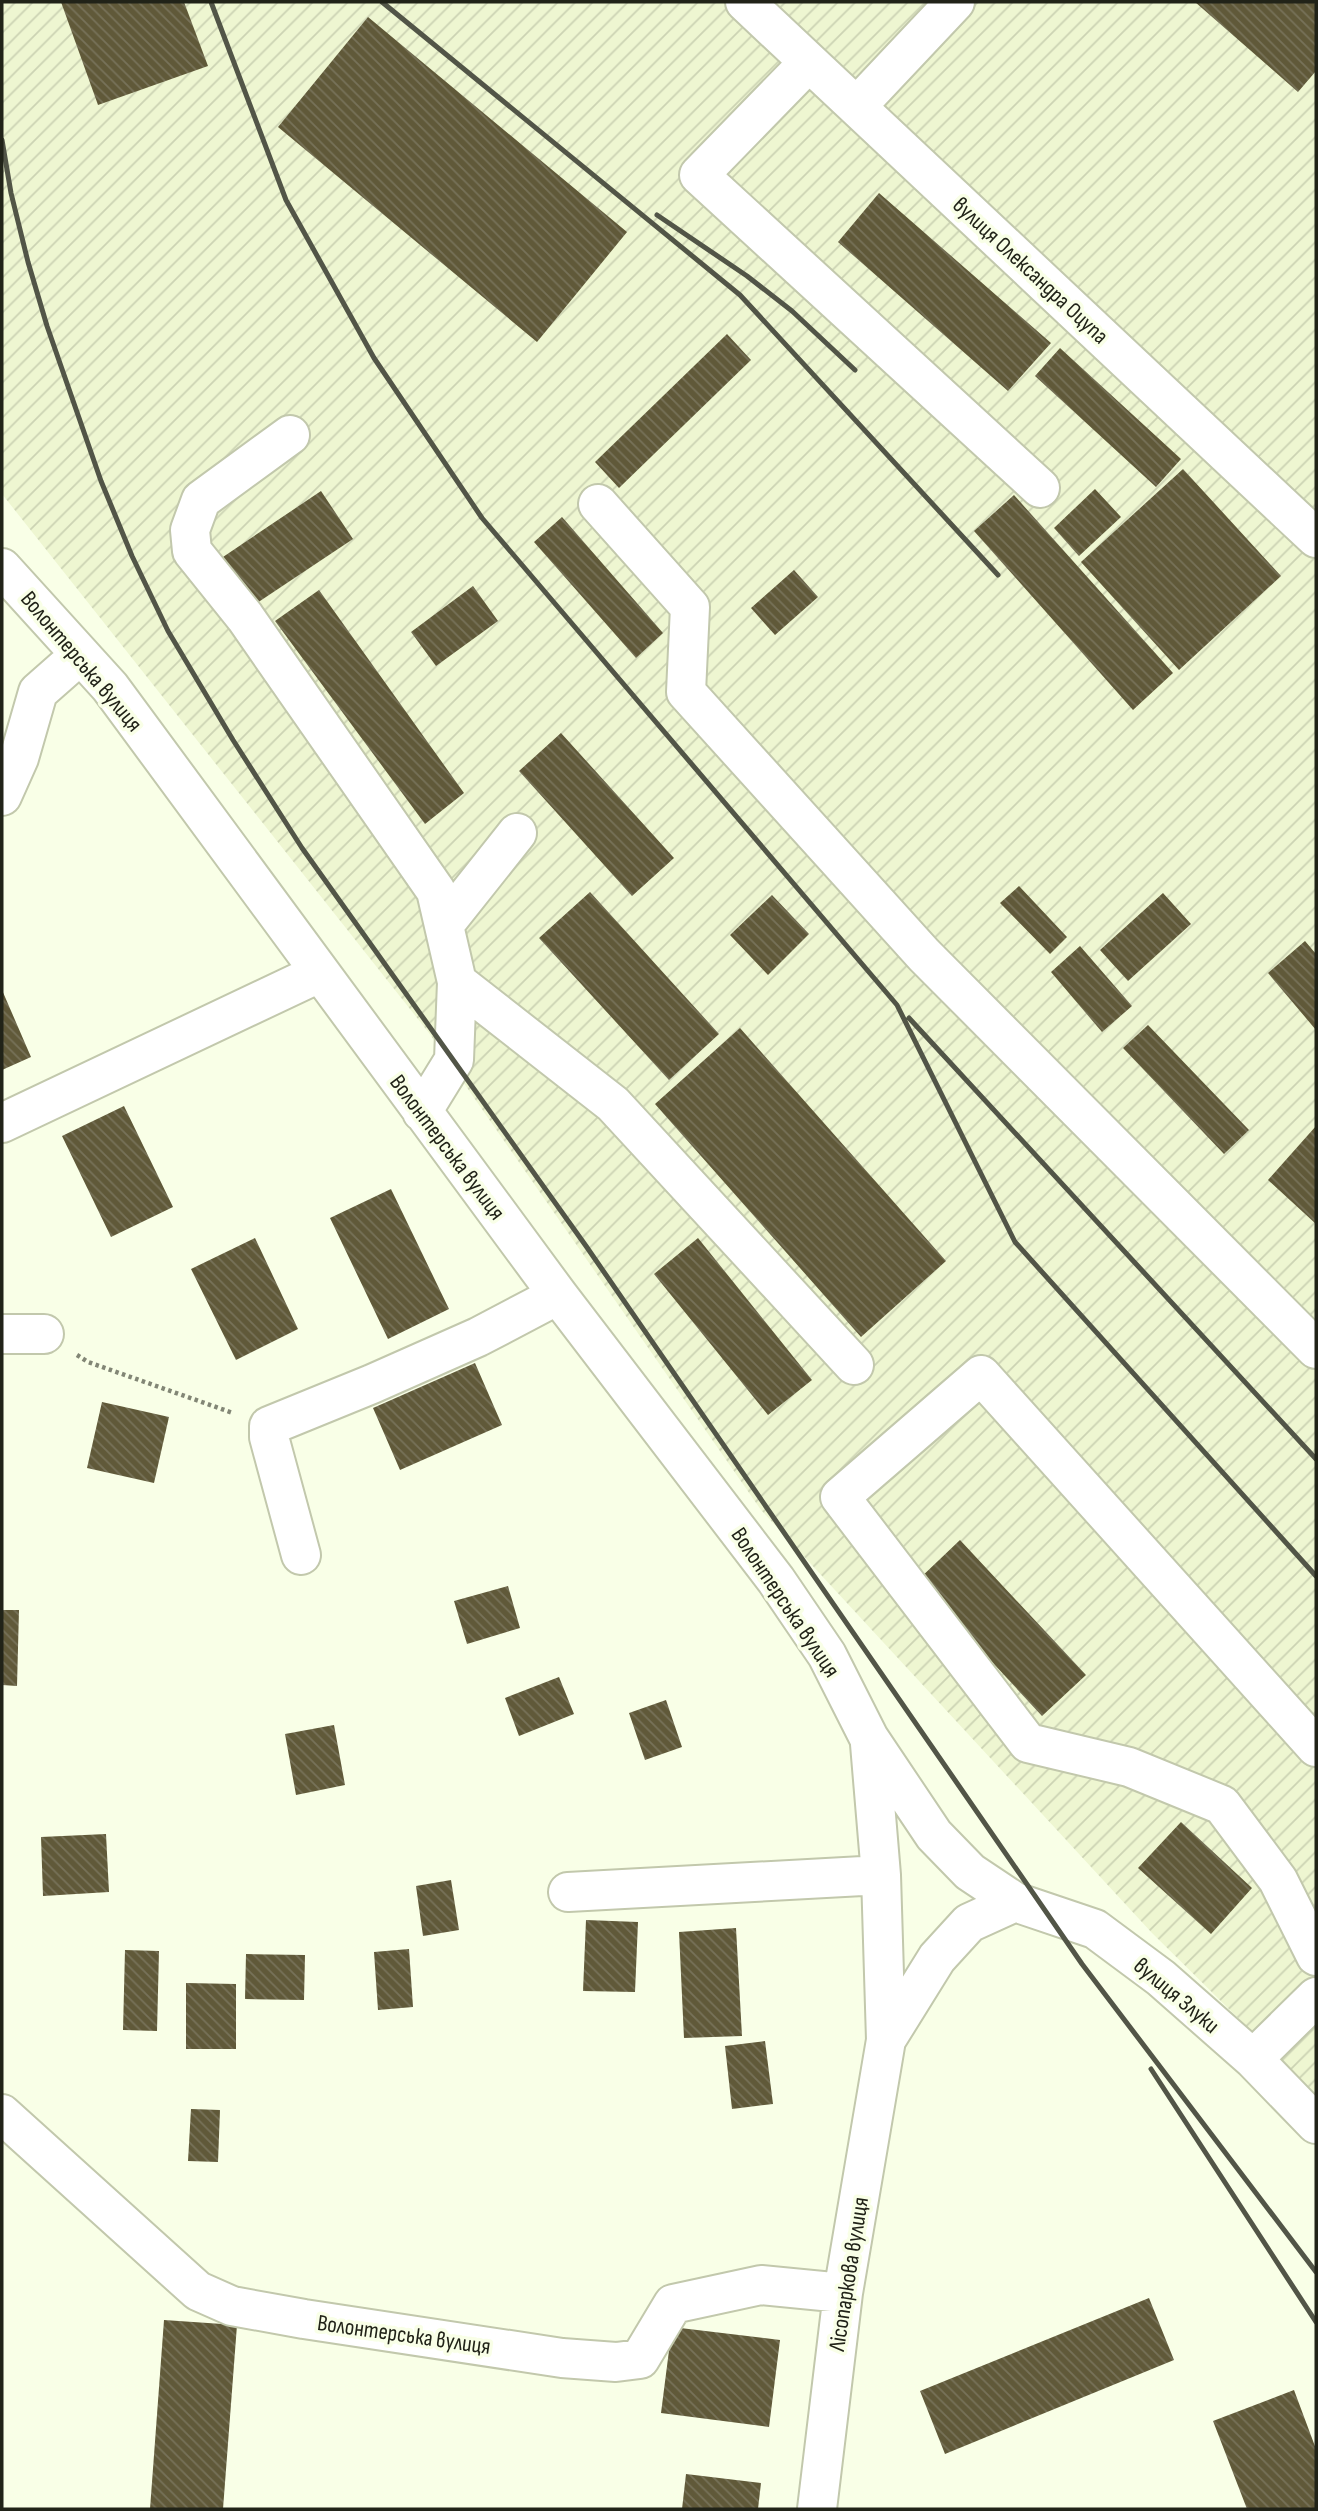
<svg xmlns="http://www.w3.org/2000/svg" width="1318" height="2511" font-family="'Sofia Sans Condensed',sans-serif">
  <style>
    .industrial { fill: url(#industrial-furrows) }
    .building { fill: url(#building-back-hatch) }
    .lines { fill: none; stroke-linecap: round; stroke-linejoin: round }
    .minor-casing { stroke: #c2c8ac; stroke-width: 42 }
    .path { stroke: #828675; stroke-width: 4.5; stroke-dasharray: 3.5 3.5; stroke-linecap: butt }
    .minor { stroke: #fff; stroke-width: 38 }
    .rail { stroke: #525547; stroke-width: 5 }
    .labels { text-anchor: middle; stroke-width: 7; stroke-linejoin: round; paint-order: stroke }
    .street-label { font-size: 23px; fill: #212318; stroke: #f9ffe7 }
  </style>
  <defs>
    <pattern id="industrial-furrows" width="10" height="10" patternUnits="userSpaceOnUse" patternTransform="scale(1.75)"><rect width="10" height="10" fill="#eef6d1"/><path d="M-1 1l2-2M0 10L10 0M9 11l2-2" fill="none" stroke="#ccd3b3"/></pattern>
    <pattern id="building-back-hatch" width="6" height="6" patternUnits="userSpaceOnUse" patternTransform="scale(1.75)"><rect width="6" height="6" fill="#605939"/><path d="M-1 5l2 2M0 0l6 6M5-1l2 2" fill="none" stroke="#777259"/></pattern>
  </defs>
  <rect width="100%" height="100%" fill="#f9ffe7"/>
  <path class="industrial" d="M2 2H1316V2095L1152 1933 761 1510 429 1033 2 494Z"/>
  <path class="building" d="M61 2H184L208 66 98 105Z
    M1195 2H1316V71L1298 92Z
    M368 17 627 232 537 342 278 127Z
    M879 193 1051 343 1008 391 838 242Z
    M727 334 751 360 619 488 595 462Z
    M1060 348 1181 459 1156 487 1035 376Z
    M1183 469 1281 576 1179 670 1081 562Z
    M1095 489 1121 517 1079 556 1054 528Z
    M321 491 353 539 254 605 223 557Z
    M1014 495 1173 673 1133 710 974 531Z
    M562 517 663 633 636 658 534 542Z
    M794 570 818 597 775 635 751 608Z
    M473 586 498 621 436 666 411 632Z
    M319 590 464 793 425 824 275 621Z
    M561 733 674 858 632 896 519 771Z
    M1019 886 1067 937 1050 954 1000 903Z
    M590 892 719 1034 669 1080 539 938Z
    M1163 893 1191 924 1128 981 1100 950Z
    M772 895 809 934 768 975 730 935Z
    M1305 941 1316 954V1030L1268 973Z
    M1080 946 1132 1006 1102 1032 1051 972Z
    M2 990 31 1057 2 1070Z
    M1148 1025 1249 1130 1224 1154 1123 1048Z
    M740 1028 946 1261 861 1337 655 1104Z
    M124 1106 173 1207 111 1237 62 1136Z
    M1316 1126V1224L1268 1180Z
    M391 1189 449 1309 388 1339 330 1218Z
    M255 1238 298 1329 236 1360 191 1269Z
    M698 1238 812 1380 768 1415 654 1274Z
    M475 1363 502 1425 400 1470 373 1408Z
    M102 1402 169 1417 154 1483 87 1468Z
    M960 1540 1086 1675 1042 1716 917 1581Z
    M508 1586 520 1628 467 1644 454 1601Z
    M2 1610H19L17 1686 2 1685Z
    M559 1677 574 1714 519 1736 505 1698Z
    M666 1700 682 1747 645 1760 629 1713Z
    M334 1725 345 1785 296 1795 285 1734Z
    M1181 1822 1252 1888 1211 1934 1138 1868Z
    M106 1834 109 1892 43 1896 41 1837Z
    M451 1880 459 1930 423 1936 416 1886Z
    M586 1920 638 1922 635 1992 583 1991Z
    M736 1928 742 2036 684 2038 679 1932Z
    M409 1949 413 2007 378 2010 374 1952Z
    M125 1950 159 1951 157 2031 123 2030Z
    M246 1954 305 1955 304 2000 245 1999Z
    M186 1983 236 1984V2049H186Z
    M765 2041 773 2104 732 2109 725 2046Z
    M191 2109 220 2110 218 2162 188 2161Z
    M1149 2298 1174 2360 945 2454 920 2391Z
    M164 2320 237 2325 223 2509H150Z
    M672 2327 780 2340 769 2427 661 2413Z
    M1294 2390 1316 2449V2509H1247L1213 2421Z
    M686 2474 761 2483 758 2509H682Z"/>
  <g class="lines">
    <g class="minor-casing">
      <path id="minor" d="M745 2 1316 538
        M809 62 699 175 1040 488
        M857 106 955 2
        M290 435 201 500 190 530 192 551 245 617 436 891 457 982 454 1060 422 1112
        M598 504 690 607 686 692 924 955 1316 1349
        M2 568 110 687 558 1295 776 1580 827 1655 869 1738 934 1835 970 1872 1015 1902
        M2 796 19 758 38 692 80 655
        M444 925 517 833
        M457 982 613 1104 854 1365
        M2 1123 319 973
        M2 1334H44
        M301 1555 269 1437V1426L372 1384 478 1337 558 1295
        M1316 1747 981 1375 840 1497 1028 1743 1129 1767 1222 1805 1278 1880 1316 1956
        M568 1892 881 1875
        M886 2040 937 1958 969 1923 1015 1902 1095 1929 1161 1978 1253 2059 1316 2124
        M1253 2059 1316 1997
        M2 2114 198 2291 232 2306 304 2319 562 2358 616 2362 640 2359 673 2304 761 2285 843 2293
        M817 2509 843 2293 886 2040 881 1875 870 1744"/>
    </g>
    <path class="path" d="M77 1355 88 1362 233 1413"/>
    <use href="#minor" class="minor"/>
    <path class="rail" d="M211 2 286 200 374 358 482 518 897 1005 1015 1242 1316 1576
      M382 2 740 295 998 575
      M2 140 11 193 28 262 47 326 101 481 132 556 168 631 233 740 302 848 586 1246 1082 1964 1316 2272
      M657 215 747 276 792 311 855 370
      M909 1018 1316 1459
      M1151 2069 1316 2322"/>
  </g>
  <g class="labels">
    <g class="street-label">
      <text transform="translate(1031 270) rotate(43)" y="8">вулиця Олександра Оцупа</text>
      <text transform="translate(82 661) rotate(50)" y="8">Волонтерська вулиця</text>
      <text transform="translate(448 1147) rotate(53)" y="8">Волонтерська вулиця</text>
      <text transform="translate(786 1602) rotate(56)" y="8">Волонтерська вулиця</text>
      <text transform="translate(1177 1995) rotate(40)" y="8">вулиця Злуки</text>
      <text transform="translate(848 2274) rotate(-81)" y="8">Лісопаркова вулиця</text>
      <text transform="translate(404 2334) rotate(8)" y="8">Волонтерська вулиця</text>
    </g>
  </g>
  <rect width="1318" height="2511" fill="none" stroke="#212318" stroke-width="7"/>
</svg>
